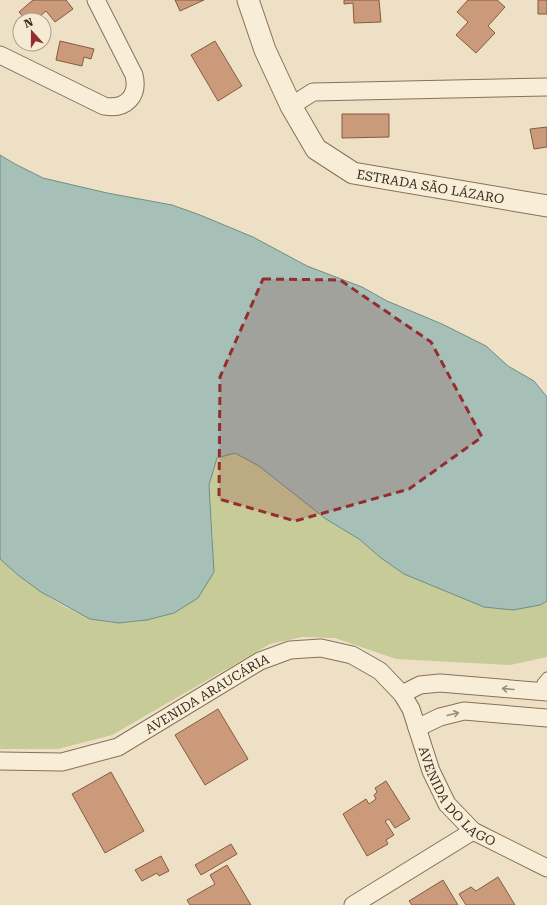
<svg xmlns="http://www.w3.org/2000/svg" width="547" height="905" font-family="'Roboto Serif',serif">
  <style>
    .green { fill: #c6cb98 }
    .water { fill: #a6c0b8; stroke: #6d8e85 }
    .building { fill: #ca9a7b; stroke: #865b41 }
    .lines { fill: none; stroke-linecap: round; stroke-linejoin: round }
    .service-casing { stroke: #87715b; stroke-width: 11 }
    .minor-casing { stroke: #87715b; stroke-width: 19 }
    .tertiary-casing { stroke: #87715b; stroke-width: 23 }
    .service { stroke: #f8edd7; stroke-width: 9 }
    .minor { stroke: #f8edd7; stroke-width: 17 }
    .tertiary { stroke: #f8edd7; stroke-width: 21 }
    .oneway { stroke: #988c7a }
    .marked { fill: #952c2f; fill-opacity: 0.2; stroke: #952c2f; stroke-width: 3; stroke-dasharray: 8 5; stroke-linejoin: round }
    .labels { text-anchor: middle; stroke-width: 3; stroke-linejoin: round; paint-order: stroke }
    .street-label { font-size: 13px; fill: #372a1e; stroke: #f5ead3 }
  </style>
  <rect width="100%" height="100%" fill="#ede0c4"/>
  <path class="green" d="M235 453 259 466 326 519 359 539 381 558 404 574 484 607 540 605 547 601V657L510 665 396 659 335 638 302 637 270 644 112 735 58 749H0V559C30 586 78 623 119 623 138 623 156 618 174 613L213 542 209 485 217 458Z"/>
  <path class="water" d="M0 155 15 164 43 178 107 193 172 205 200 215 253 237 307 266 362 287 387 301 442 324 486 346 508 366 534 381 547 397V601L540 605 513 610 484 607 404 574 381 558 359 539 326 519 259 466 235 453 217 458 209 485 214 572 198 598 174 613 147 620 119 623 90 619 41 592 18 575 0 559Z"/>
  <path class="building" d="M33 0H66L73 9 55 22 46 11 35 20H26L19 12Z
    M175 0H204L180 11Z
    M344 0H379L381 22 354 23 353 3 344 4Z
    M468 0H497L505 7 488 26 495 33 476 53 456 35 468 22 457 12Z
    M538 0H547V14H538Z
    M60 41 94 49 91 59 84 57 82 66 56 60Z
    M215 41 242 86 218 101 191 55Z
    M342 114H389V137L342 138Z
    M547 127V147L534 149 530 129Z
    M218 709 248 759 205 785 175 735Z
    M111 772 144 831 105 853 72 794Z
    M386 781 410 819 395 828 389 819 385 821 394 835 386 840 388 844 367 856 343 814 366 799 369 804 376 799 374 795 377 792 375 788Z
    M231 844 237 854 201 875 195 865Z
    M161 856 169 871 159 876 157 873 142 881 135 870Z
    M227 865 251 905H190L187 900 215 884 210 875Z
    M498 877 515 905H466L459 894 471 887 476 891Z
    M443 880 458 905H412L409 901Z"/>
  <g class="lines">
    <g class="service-casing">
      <path id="service" d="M538 692 542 683 547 677"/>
    </g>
    <g class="minor-casing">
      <g id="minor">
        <path d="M0 55 104 106C126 110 139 96 134 75L96 0"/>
        <path d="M291 106 313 92 547 87"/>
        <path d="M402 694 420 685 440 683 547 692"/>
        <path d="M417 728 440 717 464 711 547 718"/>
        <path id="s1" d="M0 761 62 762 118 747 260 661 290 650 321 648 352 655 380 671 402 694 411 709 431 771 447 804 473 831 547 868"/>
        <path d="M353 905 473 831"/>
      </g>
    </g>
    <g class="tertiary-casing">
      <g id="tertiary">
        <path id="s2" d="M248 0 265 50 291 106 316 149 353 173 547 206"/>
      </g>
    </g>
    <use href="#service" class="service"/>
    <use href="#minor" class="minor"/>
    <use href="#tertiary" class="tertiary"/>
  </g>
  <defs><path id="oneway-shaft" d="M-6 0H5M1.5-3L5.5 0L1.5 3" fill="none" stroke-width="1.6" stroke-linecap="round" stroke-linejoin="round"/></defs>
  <g class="oneway">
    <use href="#oneway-shaft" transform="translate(508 689) rotate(-175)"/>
    <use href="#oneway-shaft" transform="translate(453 714) rotate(-14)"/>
  </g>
  <path class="marked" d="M263 279 340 280 431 342 482 437 409 489 295 521 219 499 220 377Z"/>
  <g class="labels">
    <g class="street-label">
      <text dy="5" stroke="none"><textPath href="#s2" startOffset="287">ESTRADA SÃO LÁZARO</textPath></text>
      <text dy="5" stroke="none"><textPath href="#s1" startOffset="224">AVENIDA ARAUCÁRIA</textPath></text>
      <text dy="5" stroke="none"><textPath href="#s1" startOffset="564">AVENIDA DO LAGO</textPath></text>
    </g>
  </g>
  <g transform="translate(32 32) rotate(339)"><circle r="19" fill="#f5ead3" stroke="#a99d8b"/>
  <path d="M0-3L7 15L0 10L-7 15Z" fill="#952c2f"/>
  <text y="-6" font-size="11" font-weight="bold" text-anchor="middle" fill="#372a1e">N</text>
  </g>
</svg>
